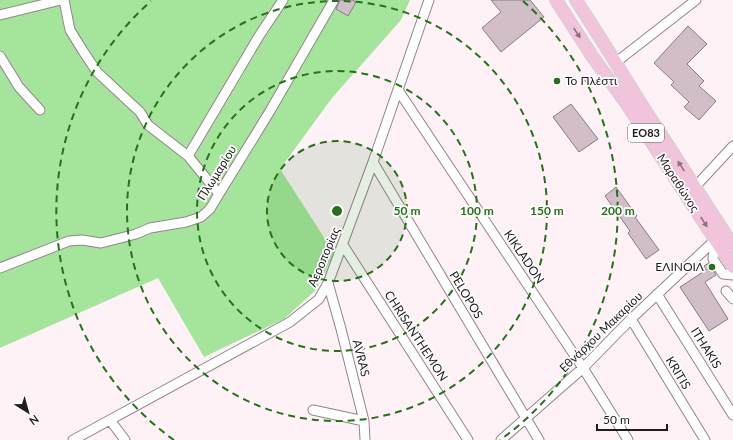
<svg xmlns="http://www.w3.org/2000/svg" width="733" height="440" font-family="Lato,sans-serif">
<style>
.green{fill:#a5e59b}
.building{fill:#d1bec8;stroke:#8b7a82}
.lines{fill:none;stroke-linecap:round;stroke-linejoin:round}
.minor-casing{stroke:#95838c;stroke-width:11}
.major-casing{stroke:#d3d1d2;stroke-width:14}
.minor{stroke:#fff;stroke-width:9}
.major{stroke:#f2c4dc;stroke-width:12}
.oneway{fill:#8a707d}
.ring{fill:none;stroke:#257218;stroke-width:2;stroke-dasharray:7 5}
.poi-dot{fill:#257218;stroke:#fff;stroke-width:1.5}
.labels{text-anchor:middle;stroke-width:3.5;stroke-linejoin:round;paint-order:stroke}
.shield{fill:#fff;stroke:#645f62;stroke-width:1}
.shield-label{font-size:11px;font-weight:bold;fill:#211b1e}
.poi-label{font-size:12px;fill:#211b1e;stroke:#fff;text-anchor:start}
.street-label{font-size:12px;fill:#211b1e;stroke:#fff}
.centre{fill:#257218;stroke:#fff;stroke-width:2}
.ring-label{font-size:12px;text-anchor:middle;font-weight:bold;fill:#257218;stroke:#fff;stroke-width:3.5;stroke-linejoin:round;paint-order:stroke}
</style>
<rect width="100%" height="100%" fill="#fef2f7"/>
<path class="green" d="M0,0H410L401,20L332,98L280,169L334,253L316,290L284,319L204,357L158,278L0,348Z"/>
<path class="building" d="M340,0H352L356,2L348,16L336,9Z
M491,0H530L544,17L501,52L482,28L501,12Z
M688,26L707,44L687,64L704,81L699,86L716,101L699,120L684,107L689,102L671,85L674,82L654,63Z
M571,104L598,139L579,152L553,117Z
M616,187L637,216L635,217L659,250L646,259L628,233L630,231L605,196Z
M709,263L716,275L705,282L728,319L709,331L680,287L706,270L704,266Z"/>
<g class="lines">
<g class="minor-casing">
<path id="minor" d="M64,0L70,30L83,51L97,72L140,112L148,125L188,156L219,194
M0,15L61,0
M0,56L19,87L40,110
M615,63L696,0
M398,90L583,368L628,440
M188,156L259,36L283,0
M373,162L539,440
M695,187L733,146
M715,240L713,259L723,274L733,275
M343,245L468,440
M0,268L69,241L82,240L101,243L136,234L150,228L186,222L201,217L210,209L219,194L270,111L334,0
M328,283L341,329L364,421L365,440
M726,291L733,299
M657,294L733,415
M631,319L705,440
M313,410L364,421
M110,420L125,440
M73,440L290,322L319,299L328,283L373,162L429,0
M501,440L583,368L631,319L715,240"/>
</g>
<g class="major-casing">
<path id="major" d="M556,0L592,56L626,103L733,267
M576,0L606,47L636,96L733,246"/>
</g>
<use href="#minor" class="minor"/>
<use href="#major" class="major"/>
</g>
<defs><path id="oneway-solid" d="M-6-.8H1V-3.2L6.5 0L1 3.2V.8H-6Z"/></defs>
<g class="oneway">
<use href="#oneway-solid" transform="translate(577 33) rotate(57)"/>
<use href="#oneway-solid" transform="translate(681 166) rotate(-123)"/>
<use href="#oneway-solid" transform="translate(704 222) rotate(57)"/>
</g>
<circle cx="337" cy="211" r="70" fill="#257218" fill-opacity=".12"/>
<g class="ring">
<circle cx="337" cy="211" r="70"/>
<circle cx="337" cy="211" r="140"/>
<circle cx="337" cy="211" r="210"/>
<path d="M174 440A281 281 0 0 1 151 1M523 1A281 281 0 0 1 500 440"/>
</g>
<g class="poi-dot">
<circle cx="557" cy="81" r="4"/>
<circle cx="712" cy="267" r="4"/>
</g>
<g class="labels">
<rect class="shield" x="628" y="124" width="36" height="18" rx="3"/>
<g class="shield-label">
<text x="646" y="137">ΕΟ83</text>
</g>
<g class="poi-label">
<text x="565" y="85">Το Πλέστι</text>
<text x="704" y="271" text-anchor="end">ΕΛΙΝΟΙΛ</text>
</g>
<g class="street-label">
<text transform="translate(217 173) rotate(-58)" y="4">Πλωμαρίου</text>
<text transform="translate(678 183) rotate(57)" y="4">Μαραθώνος</text>
<text transform="translate(324 257) rotate(-67)" y="4">Αεροπορίας</text>
<text transform="translate(524 257) rotate(56)" y="4">KIKLADON</text>
<text transform="translate(466 295) rotate(59)" y="4">PELOPOS</text>
<text transform="translate(601 332) rotate(-44)" y="4">Εθνάρχου Μακαρίου</text>
<text transform="translate(416 336) rotate(57)" y="4">CHRISANTHEMON</text>
<text transform="translate(706 348) rotate(58)" y="4">ITHAKIS</text>
<text transform="translate(361 358) rotate(76)" y="4">AVRAS</text>
<text transform="translate(678 373) rotate(59)" y="4">KRITIS</text>
</g>
</g>
<circle cx="337" cy="211" r="6" class="centre"/>
<g class="ring-label">
<text x="407" y="215">50 m</text>
<text x="477" y="215">100 m</text>
<text x="547" y="215">150 m</text>
<text x="618" y="215">200 m</text>
</g>
<g transform="translate(28 412) rotate(143)" stroke="#ffffff" stroke-width="3" paint-order="stroke">
<path d="M0-3L7 15L0 10L-7 15Z" fill="#211b1e"/>
<text y="-6" font-size="11" font-weight="bold" text-anchor="middle" fill="#211b1e">N</text>
</g>
<path d="M597 424v6h70v-6" fill="none" stroke="#211b1e" stroke-width="2"/>
<text x="603" y="424" font-size="12" fill="#211b1e" stroke="#ffffff" stroke-width="3" paint-order="stroke">50 m</text>
</svg>
